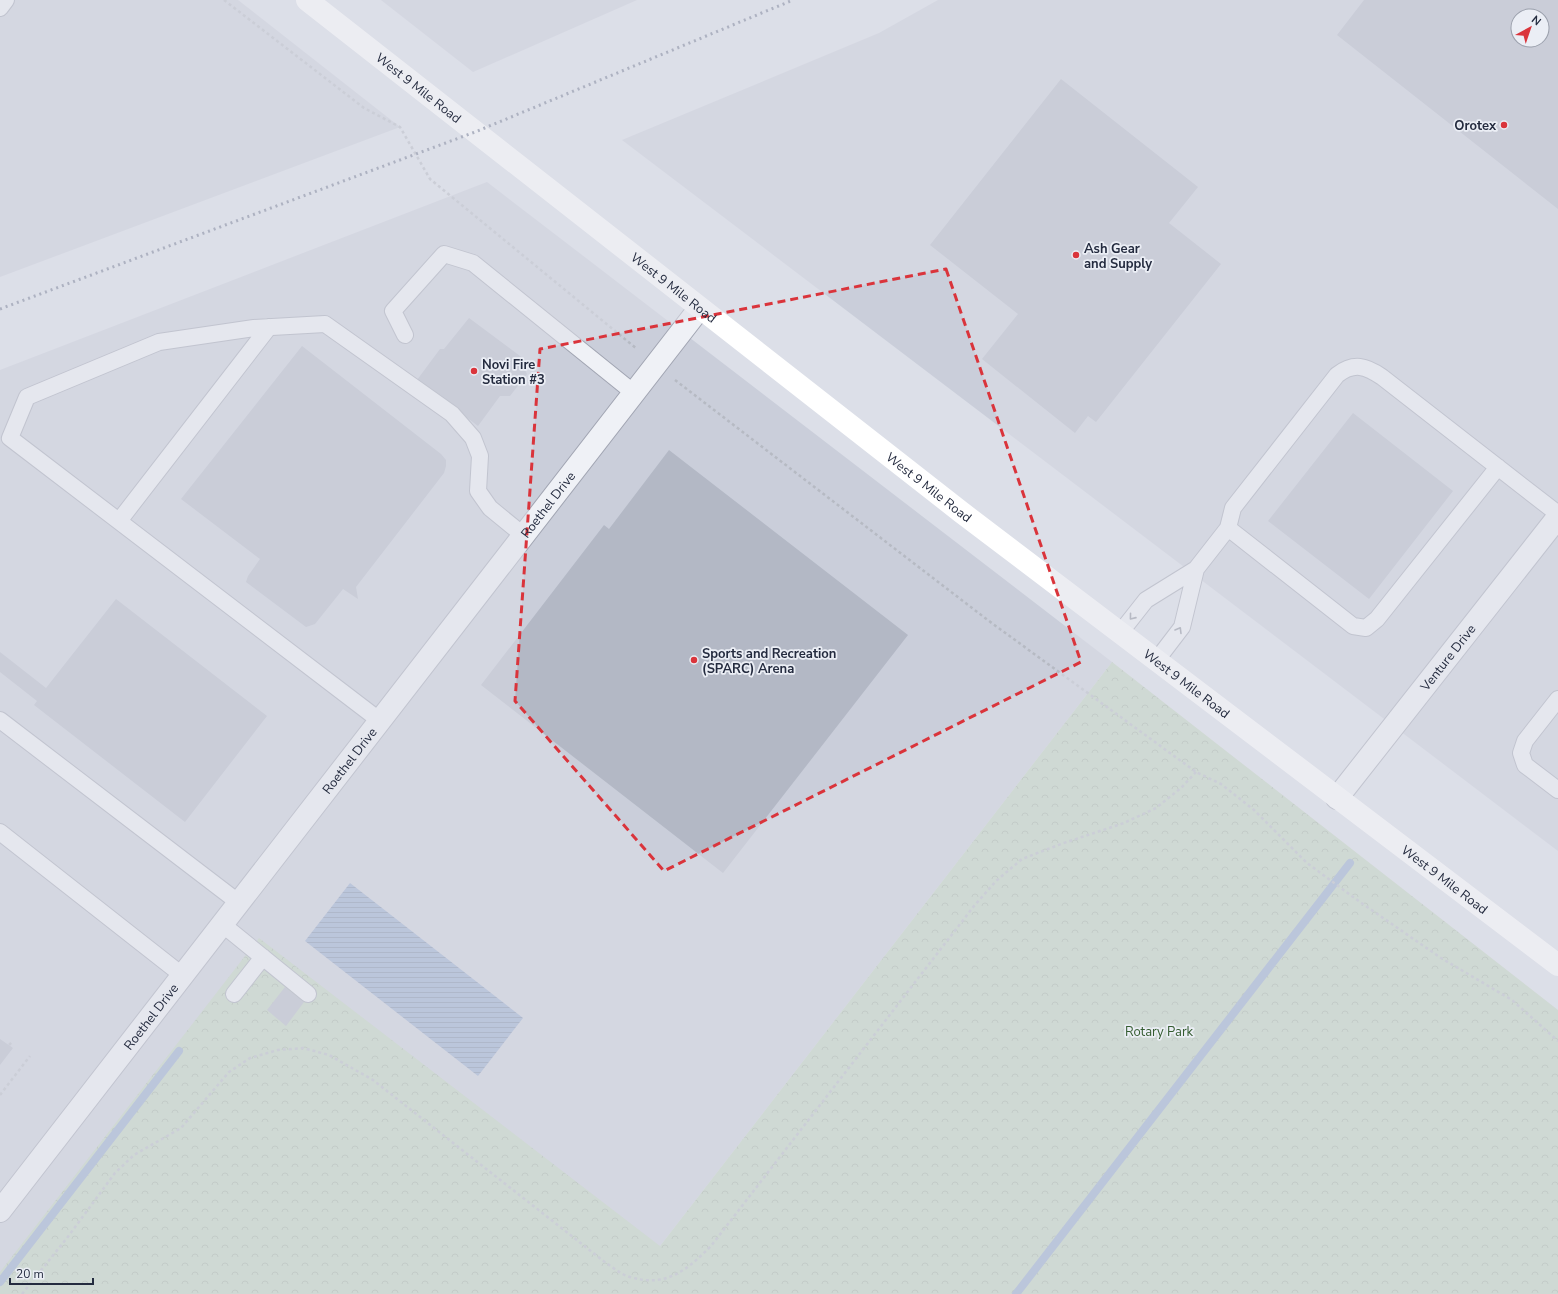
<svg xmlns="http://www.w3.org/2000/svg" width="1558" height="1294" font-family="'Nunito Sans',sans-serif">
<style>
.built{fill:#caceda;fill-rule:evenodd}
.park{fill:url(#park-crowns)}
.water{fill:url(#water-rules)}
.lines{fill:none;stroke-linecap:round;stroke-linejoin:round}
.stream{stroke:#93a8cc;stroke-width:8}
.building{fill:#b3b8c5;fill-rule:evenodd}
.lane-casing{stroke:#a1a5b2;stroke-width:18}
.street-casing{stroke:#a1a5b2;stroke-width:24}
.path{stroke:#b6bac3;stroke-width:2.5;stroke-dasharray:3 3;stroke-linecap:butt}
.lane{stroke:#eff1f6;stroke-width:16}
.street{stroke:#eff1f6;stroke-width:22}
.secondary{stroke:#fff;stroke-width:22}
.rail{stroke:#747c93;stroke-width:3;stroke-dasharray:2 4;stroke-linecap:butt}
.oneway{stroke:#8a8e9a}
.marked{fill:none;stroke:#da343b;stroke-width:3;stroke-dasharray:8 5;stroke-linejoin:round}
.poi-dot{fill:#da343b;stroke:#ebeef5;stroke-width:1.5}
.labels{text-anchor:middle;stroke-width:3.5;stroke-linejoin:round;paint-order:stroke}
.street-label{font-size:13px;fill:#242b3f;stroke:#ebeef5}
.poi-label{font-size:13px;font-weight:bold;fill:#242b3f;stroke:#ebeef5;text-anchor:start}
.park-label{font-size:13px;fill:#345c30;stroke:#ebeef5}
</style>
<defs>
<pattern id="park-crowns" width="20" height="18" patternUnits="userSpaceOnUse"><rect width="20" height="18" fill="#bfd2bc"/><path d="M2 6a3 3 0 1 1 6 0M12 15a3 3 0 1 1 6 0" fill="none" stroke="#a4b4a3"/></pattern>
<pattern id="water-rules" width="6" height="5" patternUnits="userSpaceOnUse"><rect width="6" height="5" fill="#93a8cc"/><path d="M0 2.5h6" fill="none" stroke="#7889a7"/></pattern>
</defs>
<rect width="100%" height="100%" fill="#dcdfe8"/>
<path class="built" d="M0,0H238L400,127L0,277Z
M381,0H637L473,72Z
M938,0H1558V851L622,140L879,33ZM1518,16H1542V40H1518Z
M487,182L1112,662L660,1246L0,1272V370Z"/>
<path class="park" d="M1112,662L1558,1010V1294H0V1272L259,938L660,1246Z"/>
<path class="water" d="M350,883L523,1018L478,1076L305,941Z"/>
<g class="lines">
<path class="stream" d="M0,1282L179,1051
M1016,1294L1350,863"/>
</g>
<path class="building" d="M1364,0H1558V209L1337,35ZM1518,16H1542V40H1518Z
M1061,79L1198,187L1169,223L1221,264L1096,422L1088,416L1075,433L982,359L1018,314L930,245Z
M469,318L528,362L524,368L527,374L510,396H500L478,426L417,380L440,349H444Z
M302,346L441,454L446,460V466L444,473L356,587L358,599L343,589L315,624L306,627L246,582L248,576L260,559L181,499Z
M1353,413L1453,491L1369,599L1268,521Z
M669,450L908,635L723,873L481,685L604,525L609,529Z
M116,599L267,716L185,822L34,705L37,701L0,672V652L46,688Z
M285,987L304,1002L286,1026L267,1010Z
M0,1039L13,1048L0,1065Z"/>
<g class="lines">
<g class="lane-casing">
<path id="lane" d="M0,8L6,0
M405,335L393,311L444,254L473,263L634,393
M119,521L269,327
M1228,528L1353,626L1366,628L1377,619L1498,467
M1120,633L1146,600L1196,569L1228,528L1233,508L1337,375C1354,362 1366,366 1382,377L1558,514
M1156,661L1182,627L1196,569
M1558,699L1525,741L1521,753L1525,765L1558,790
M0,720L238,902
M379,720L10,438L27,397L159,342L254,328L325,324L452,414L473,438L480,456L478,491L490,508L523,535
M0,832L182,975
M222,924L308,994
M234,994L263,957"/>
</g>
<g class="street-casing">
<g id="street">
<path id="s1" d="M1337,798L1558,517"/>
<path id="s2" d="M0,1211L699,309"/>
</g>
</g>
<path class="path" d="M224,0L364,108L400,127L430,179L637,349
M675,380L989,621L1196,772L1221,784L1254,810L1307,863L1360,902L1441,958L1512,1000L1558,1041
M9,1045L12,1042
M0,1095L30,1056
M22,1294L67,1238L115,1173L134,1155L181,1128L229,1072L250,1058L278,1050L303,1048L329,1055L373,1080L606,1263C614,1268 622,1275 630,1277C666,1288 687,1270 711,1246L974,906L996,881L1022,859L1061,844L1124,823L1156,808L1181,788L1196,772"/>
<use href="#lane" class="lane"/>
<use href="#street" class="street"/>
<path class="secondary" id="s3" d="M307,0L961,512L1558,965"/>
<path class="rail" d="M0,309L475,132L793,0"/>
</g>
<defs><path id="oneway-chevron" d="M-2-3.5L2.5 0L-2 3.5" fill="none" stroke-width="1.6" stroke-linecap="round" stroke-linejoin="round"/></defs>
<g class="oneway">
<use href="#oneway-chevron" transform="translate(1132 617) rotate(129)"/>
<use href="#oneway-chevron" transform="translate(1179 630) rotate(-59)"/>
</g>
<path d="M0 0H1558V1294H0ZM946,269L1081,662L664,871L515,701L540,349Z" fill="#dcdfe8" fill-opacity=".55" fill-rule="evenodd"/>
<path class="marked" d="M946,269L1081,662L664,871L515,701L540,349Z"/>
<g class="poi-dot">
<circle cx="1504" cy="125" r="4"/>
<circle cx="1076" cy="255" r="4"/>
<circle cx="474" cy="371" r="4"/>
<circle cx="694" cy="660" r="4"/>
</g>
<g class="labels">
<g class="street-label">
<text dy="5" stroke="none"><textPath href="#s3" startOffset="142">West 9 Mile Road</textPath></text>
<text dy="5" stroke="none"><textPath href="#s3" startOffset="466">West 9 Mile Road</textPath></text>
<text dy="5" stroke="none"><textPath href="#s3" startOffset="790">West 9 Mile Road</textPath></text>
<text dy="5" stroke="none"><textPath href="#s2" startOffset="894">Roethel Drive</textPath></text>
<text dy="5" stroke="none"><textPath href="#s1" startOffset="179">Venture Drive</textPath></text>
<text dy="5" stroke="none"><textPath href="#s3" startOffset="1114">West 9 Mile Road</textPath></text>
<text dy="5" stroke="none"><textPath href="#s2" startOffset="570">Roethel Drive</textPath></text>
<text dy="5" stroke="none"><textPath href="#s3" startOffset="1438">West 9 Mile Road</textPath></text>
<text dy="5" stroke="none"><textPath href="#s2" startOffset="246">Roethel Drive</textPath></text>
</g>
<g class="poi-label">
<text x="1496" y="130" text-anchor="end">Orotex</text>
<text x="1084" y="253">Ash Gear<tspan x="1084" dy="15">and Supply</tspan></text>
<text x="482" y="369">Novi Fire<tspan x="482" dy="15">Station #3</tspan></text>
<text x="702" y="658">Sports and Recreation<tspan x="702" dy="15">(SPARC) Arena</tspan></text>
</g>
<g class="park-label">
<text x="1159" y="1036">Rotary Park</text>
</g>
</g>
<g transform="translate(1530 28) rotate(40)"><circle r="19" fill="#ebeef5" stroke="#9ba0ac"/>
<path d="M0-3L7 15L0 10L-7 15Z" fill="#da343b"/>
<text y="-6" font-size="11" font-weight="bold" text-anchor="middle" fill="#242b3f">N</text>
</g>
<path d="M10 1278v6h83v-6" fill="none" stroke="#242b3f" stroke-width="2"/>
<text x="16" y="1278" font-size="12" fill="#242b3f" stroke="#ebeef5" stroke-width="3" paint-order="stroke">20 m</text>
</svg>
